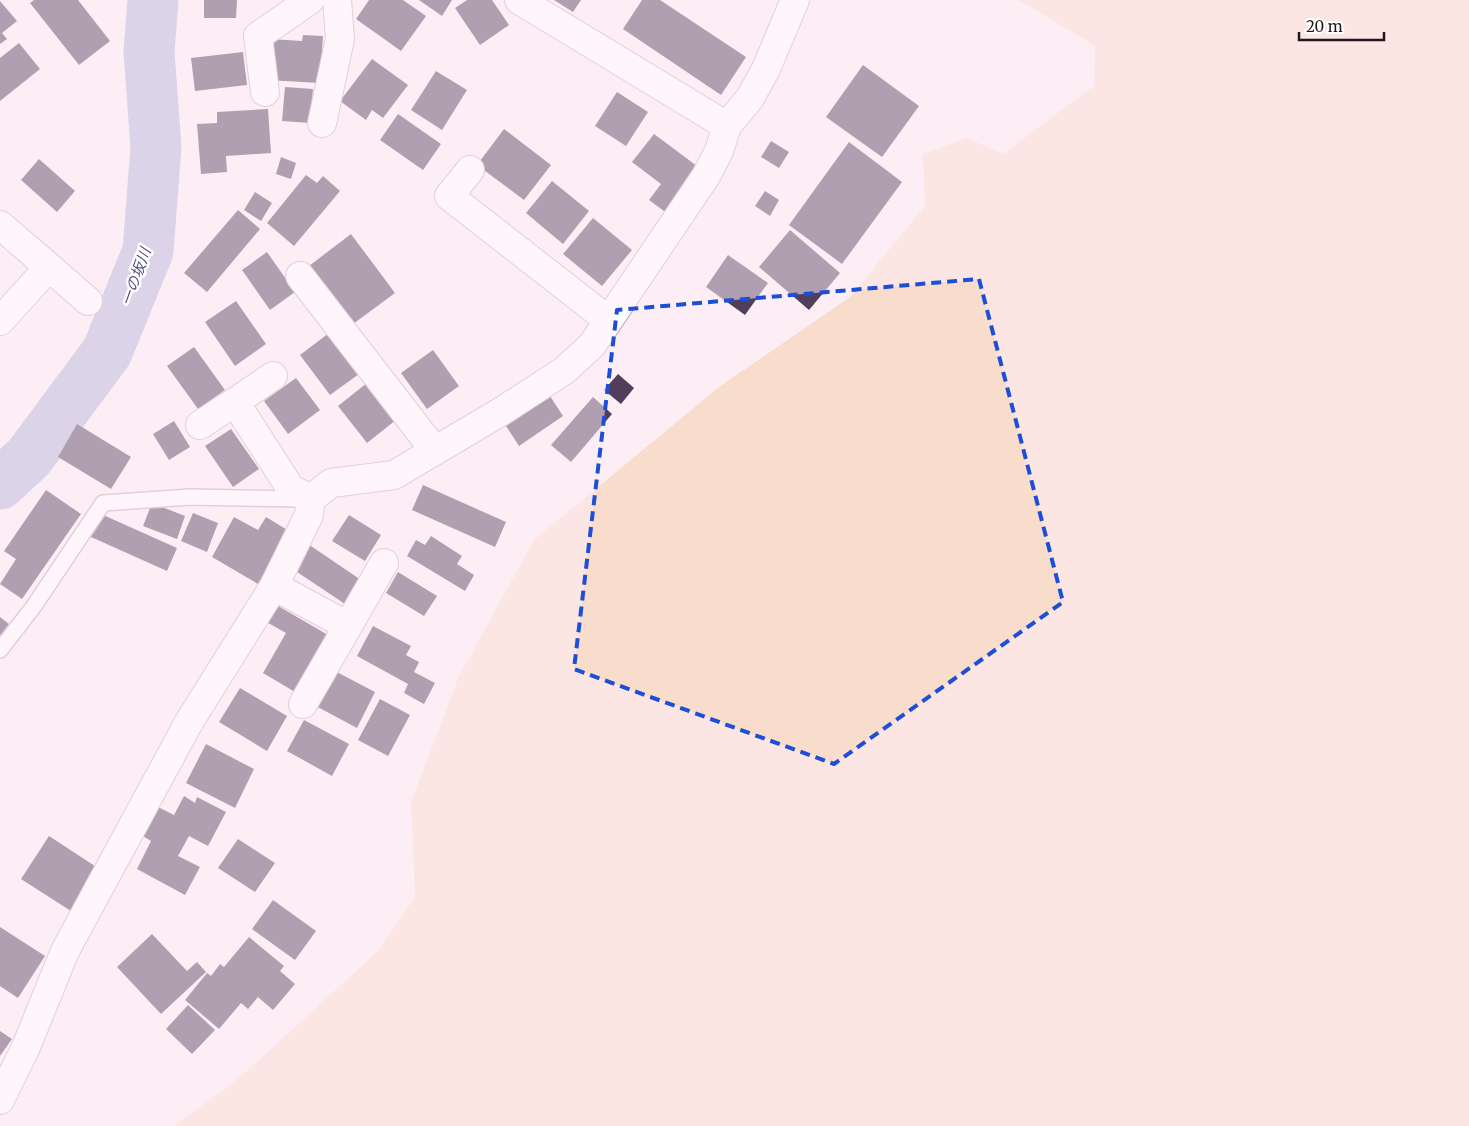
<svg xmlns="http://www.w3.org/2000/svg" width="1469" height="1126" font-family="Merriweather,'Noto Sans JP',serif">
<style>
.green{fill:#f8dccc}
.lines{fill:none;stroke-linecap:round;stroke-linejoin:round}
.river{stroke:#b2b3d9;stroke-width:51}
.building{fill:#523e5b}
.lane-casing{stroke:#c8a5b6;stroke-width:18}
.street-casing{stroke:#c8a5b6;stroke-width:30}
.lane{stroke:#fff;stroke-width:15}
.street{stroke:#fff;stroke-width:28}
.marked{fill:none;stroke:#1d4ed8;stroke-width:4;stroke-dasharray:10 6;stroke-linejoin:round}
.labels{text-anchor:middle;stroke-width:5;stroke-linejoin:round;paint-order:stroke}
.water-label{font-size:15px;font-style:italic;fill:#515185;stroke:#fff}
</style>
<rect width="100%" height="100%" fill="#fdeef5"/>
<path class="green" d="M1019,0H1469V1126H174L238,1079L377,952L415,897L411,802L459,676L534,540L719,387L850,297L925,206L923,154L967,138L1003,154L1094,86L1095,46Z"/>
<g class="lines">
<path class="river" d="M0,484L29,457L107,352L148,251L156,147L149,52L153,0"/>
</g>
<path class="building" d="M34,0H78L110,41L79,65L30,3Z
M204,0H237L236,18H204Z
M369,0H403L426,16L401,51L356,19Z
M419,0H452L442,16Z
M467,0H492L509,25L480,45L455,8Z
M554,0H581L573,12Z
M642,0H660L746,57L721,95L623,29Z
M0,1L17,21L2,33L7,39L0,44Z
M303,35L323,36L320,83L267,80L270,39L302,41Z
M19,43L40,69L0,101V58Z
M243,52L247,85L195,91L191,58Z
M372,59L408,85L383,118L372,110L366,120L340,101Z
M863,65L919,106L882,157L826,117Z
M436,71L467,90L442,130L411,110Z
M285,87L313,89L310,123L282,121Z
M617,92L648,112L626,146L595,126Z
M268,109L271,153L226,156L227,172L201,174L197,124L217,123V112Z
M398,114L441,144L423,170L380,140Z
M504,129L551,165L524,200L477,165Z
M654,134L701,169L668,214L649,200L661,184L632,162Z
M771,141L789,152L779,168L761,157Z
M849,142L902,182L842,264L789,225Z
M281,157L296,163L291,179L276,174Z
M39,159L75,191L57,212L21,180Z
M306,175L317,183L323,176L340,191L294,246L267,223Z
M552,181L589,211L563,244L526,213Z
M765,191L779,200L770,216L755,206Z
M255,192L272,203L261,221L244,210Z
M238,210L260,229L207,292L184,273Z
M593,218L632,250L602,286L563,254Z
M790,230L840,273L809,310L759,267Z
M351,234L395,293L353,324L309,266Z
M267,252L295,292L270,310L242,270Z
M728,255L768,283L745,315L706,287Z
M236,301L266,344L235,366L205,322Z
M329,333L359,374L330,395L300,355Z
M194,347L225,390L198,409L167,366Z
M433,350L459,386L427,409L401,373Z
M618,374L634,388L621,404L604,390Z
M296,378L320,410L288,434L264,401Z
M367,383L396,420L367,443L338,406Z
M550,396L563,416L519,446L506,426Z
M593,397L612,414L571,462L551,445Z
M174,421L190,447L169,460L153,434Z
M77,424L131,457L111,489L58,457Z
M231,429L259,469L233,487L205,446Z
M423,485L506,522L495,547L412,510Z
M46,490L81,514L22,599L0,584L16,559L4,551Z
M152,503L185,516L177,539L143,526Z
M193,513L218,523L207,552L181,541Z
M101,514L177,548L167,571L91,537Z
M349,515L381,535L365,561L332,541Z
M234,517L258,530L266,517L289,531L258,584L212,557Z
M431,536L462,556L457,564L474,575L465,591L407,556L416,540L425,545Z
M308,544L367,584L351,608L291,568Z
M398,572L437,596L424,616L386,593Z
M273,603L328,635L295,692L263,673L286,633L263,620Z
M0,617L9,624L0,637Z
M373,626L411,646L406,655L419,662L414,672L435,683L424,704L404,693L408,684L357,656Z
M331,669L375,692L357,728L312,704Z
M240,688L287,716L267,751L219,722Z
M380,699L410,715L388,756L358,740Z
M304,720L349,744L332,776L287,751Z
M206,744L254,769L235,808L186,783Z
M184,796L195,803L197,797L226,812L208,846L189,836L178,856L200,867L185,895L137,869L151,841L141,835L156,806L174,815Z
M49,836L101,870L74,913L21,879Z
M238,839L275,863L255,892L218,868Z
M273,900L316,931L295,960L252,929Z
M0,927L45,956L18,998L0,986Z
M152,934L187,971L197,962L206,972L161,1014L117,967Z
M249,937L284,966L280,971L295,984L273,1010L258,997L248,1009L241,1003L219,1029L185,1000L207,973L211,976L220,964L224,967Z
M188,1005L215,1030L192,1054L166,1029Z
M0,1031L12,1039L0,1056Z"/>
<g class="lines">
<g class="lane-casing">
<path id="lane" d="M0,650L34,606L103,503L190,497L302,499"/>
</g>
<g class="street-casing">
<path id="street" d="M519,0L727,126
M265,92L258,36L310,0
M322,123L340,39L337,0
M470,170L449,196L608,320
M0,225L49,267L0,321
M49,267L88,301
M300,276L435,451
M273,376L235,402L291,489L311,499
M200,425L235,402
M274,586L348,626L384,563
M303,704L348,626
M0,1100L26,1047L65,951L189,722L274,586L309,515L311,499L331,483L394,475L502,411L565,370L592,345L706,176L719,151L727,126L750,98L766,69L795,0"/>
</g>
<use href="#lane" class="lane"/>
<use href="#street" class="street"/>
</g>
<path d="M0 0H1469V1126H0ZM979,279L1063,602L834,764L574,669L617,310Z" fill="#fdeef5" fill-opacity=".55" fill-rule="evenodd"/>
<path class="marked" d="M979,279L1063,602L834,764L574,669L617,310Z"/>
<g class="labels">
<g class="water-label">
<text transform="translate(136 277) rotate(-70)" y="5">一の坂川</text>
</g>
</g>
<path d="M1299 32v8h85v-8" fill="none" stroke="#22151c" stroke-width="2.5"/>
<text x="1306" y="32" font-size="15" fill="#22151c" stroke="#ffffff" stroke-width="4" paint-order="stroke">20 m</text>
</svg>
